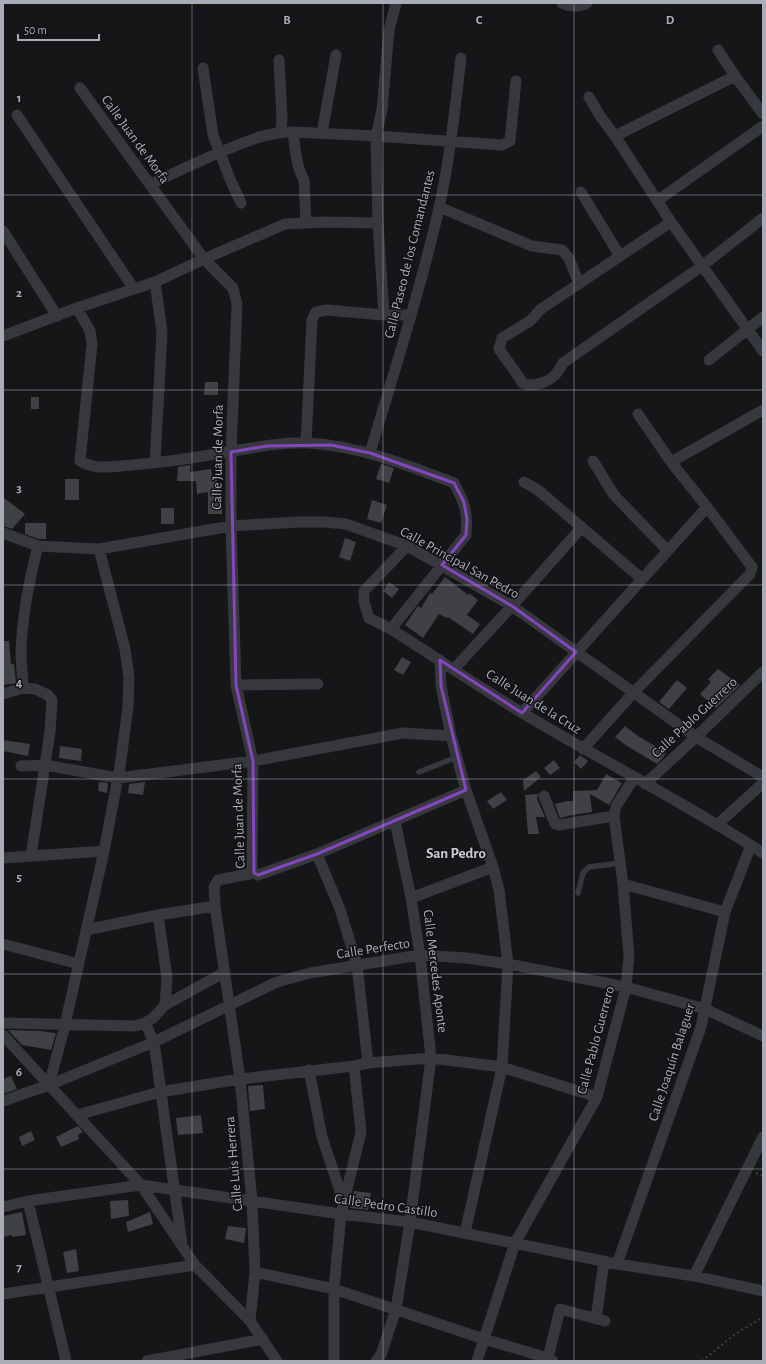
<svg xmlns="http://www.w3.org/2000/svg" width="766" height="1364" font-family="'Alegreya Sans',sans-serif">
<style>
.building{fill:#404145}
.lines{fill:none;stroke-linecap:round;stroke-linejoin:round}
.path{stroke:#3d3f44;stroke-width:2;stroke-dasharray:2 3;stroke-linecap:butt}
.lane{stroke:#37383d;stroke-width:5.5}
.street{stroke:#37383d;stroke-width:11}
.marked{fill:none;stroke:#8446be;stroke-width:3;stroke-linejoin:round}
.grid{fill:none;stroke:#a8adb8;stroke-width:1;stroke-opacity:0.55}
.labels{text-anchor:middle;stroke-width:3;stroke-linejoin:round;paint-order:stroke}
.street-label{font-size:14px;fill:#a8adb8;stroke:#111113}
.neighbourhood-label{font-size:15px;font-weight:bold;fill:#c9ccd4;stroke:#111113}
.grid-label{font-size:13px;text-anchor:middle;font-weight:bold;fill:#a8adb8;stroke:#111113;stroke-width:3;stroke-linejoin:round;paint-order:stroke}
</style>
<rect width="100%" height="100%" fill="#161618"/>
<path class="building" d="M205,382H218V395H204Z
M31,397H39V409H31Z
M381,464L394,468L389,483L376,479Z
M190,465V472L211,469L212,476L217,475V497H222V514H208V492L197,494L196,481H177L178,467Z
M65,479H79V500H65Z
M3,497L25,514L12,529L3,526Z
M372,500L387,505L381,523L367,519Z
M161,508H174V524H161Z
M25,523H46V539H39L25,534Z
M345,538L356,542L350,561L339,557Z
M445,577L468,595L469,593L478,600L467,615L480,624L473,634L448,617L447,618L439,614L423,638L405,625L418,606L421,608L430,593L432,594Z
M389,582L399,589L392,598L383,591Z
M3,641H9L11,664H14L16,683L11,684L3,685Z
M402,657L411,662L403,675L394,670Z
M718,669L740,685L716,708L700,694L711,682L708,679Z
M677,680L687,688L669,709L659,702Z
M625,726L638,736L666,753L663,758L657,764L627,746L615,737Z
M3,740L30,744L28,756L3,751Z
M60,746L82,749L81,761L59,758Z
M580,755L588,761L581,769L574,762Z
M554,760L560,768L550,775L544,768Z
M536,771L541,777L524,791L523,780Z
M606,774L622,783L609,805L590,794L592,812L572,815L560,818L555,804L567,801H573V791L597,790Z
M99,782L108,783L107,793L98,791Z
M145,782L143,795L128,793L129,784Z
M501,792L507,800L493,809L487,801Z
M538,794L537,799L545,817H536L539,834H528L525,795Z
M8,1030L40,1031L56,1033L51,1050L22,1045Z
M11,1076L17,1089L3,1094V1079Z
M263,1085L265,1109L250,1111L248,1086Z
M201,1115L203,1133L178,1135L176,1118Z
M78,1126L83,1132L78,1135L79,1139L61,1147L56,1137Z
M31,1131L35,1140L22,1146L19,1137Z
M354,1191L371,1193L368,1210L350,1208Z
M128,1200L129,1216L111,1219L110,1201Z
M22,1212L26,1235L12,1237V1235L3,1237V1216Z
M150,1212L153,1224L128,1232L126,1222Z
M228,1226L246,1228L244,1243L225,1239Z
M76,1249L79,1271L67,1273L63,1252Z"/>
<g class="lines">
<path class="path" d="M756,1173L763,1176
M702,1361L734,1335L763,1317"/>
<path class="lane" d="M419,772L457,757
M578,893L583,873L589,867L620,863"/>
<path class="street" d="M562,3C570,7 580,7 587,3
M718,50L735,76L763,114
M279,60L282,118L281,132
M203,68L213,135L230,179L241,203
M80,88L204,259L233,288L237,304L231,452V526L236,685L253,761L252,869L254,873L258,875L317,854L466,790
M589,97L600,116L615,136L671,222L763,351
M17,115L134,289
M293,132C295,148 296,166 304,180L306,223
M322,133L336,55
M615,136L735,76
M151,184C176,172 201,160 228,149C249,140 269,132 293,132L376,136L382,110L389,30L396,3
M581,192L620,256
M657,201L763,126
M439,207L532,246L562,250L569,258L579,284
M671,222L541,309L530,321L502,338L499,349L523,383C532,388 549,382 556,374C558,371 561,367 563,363L702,266L763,218
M3,231L57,316
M155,282L162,332L155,463
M77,308L90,331L92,344L80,461C96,471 115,466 133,465C167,462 200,457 233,451C257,447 283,442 308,443C360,446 407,465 454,483C465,504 468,511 466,535L391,629
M384,315L378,223L376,136L502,145L510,141L516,81
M3,336L77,308L155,282L204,259L285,224L324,222L378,223
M709,360L763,317
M306,443L312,320L316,312L327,310L384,315H411
M370,453C394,372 420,291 439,208C450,159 455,108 461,58
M593,461L614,495L667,550
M671,462L763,410
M524,482L538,490L642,579
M3,533L38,546L99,549L231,526L298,522H325L346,524L407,546L512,606L696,737L763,777
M407,546L364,591V602L369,618L391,629C435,657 479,687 524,714C603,761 685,803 763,853
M440,660L441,686L451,736L466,790L493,867L499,890L508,964L502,1067L465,1233
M454,669L512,606L582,527
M236,685L318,684
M23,688C23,676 21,664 21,652C22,616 29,581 38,546
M3,694L23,688L35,689L48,695L52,700L50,732L31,856
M522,713L707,507
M583,749L634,692L750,574L752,567L707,507L671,462L638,414
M21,766L45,765L118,778L253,761L403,733L451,736
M645,784L696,737L763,672
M544,796L555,824L559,825L614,816
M718,824L763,783
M317,854L340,909L357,965L368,1063
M3,858L104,851
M623,884L725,912
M411,898L493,867
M158,915L215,906
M86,930L158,915L167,977L165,1005
M3,944L79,964
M3,1023L135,1026L145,1023L153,1018L165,1005L225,972
M145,1023L154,1042L182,1244
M3,1035L141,1185L195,1265L250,1321L277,1361
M309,1070L322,1137L344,1203
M49,1085L65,1025L104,851L120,767L128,707L129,677L125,649L99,549
M3,1101L49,1085L154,1042L277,982L310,973L420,955L467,958L508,964L626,987L705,1009L763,1036
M77,1115L160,1092L240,1079L354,1066L368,1063L431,1058L502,1067L597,1097
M28,1201L66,1361
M3,1207L28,1201L141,1185L341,1214L410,1222L617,1264L694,1276L763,1291
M617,1264L701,1027L725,912L751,845
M255,1272L334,1289L484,1339L548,1358L553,1361
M694,1276L763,1137
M3,1294L195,1265
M596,1319L604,1261
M250,1321L255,1272L252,1201L240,1079L215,906L214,887L218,880L254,873
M548,1358L560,1309L605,1321
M147,1361L263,1339
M334,1361V1289L341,1214L361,1132L354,1066
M376,1361L381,1355L396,1309L410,1222L431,1058L420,955L411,898L395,821
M477,1361L515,1243L597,1097L626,987L629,956L623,884L614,816L616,806L634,778"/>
</g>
<path class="marked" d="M331,445L370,453L454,483L464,502L467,519L466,535L442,565L512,606L576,652L522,713L440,660L441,686L466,790L317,854L258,875L254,873L253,761L236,685L231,452L267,446Z"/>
<path class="grid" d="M192,3V1361M383,3V1361M574,3V1361M3,195H763M3,390H763M3,585H763M3,779H763M3,974H763M3,1169H763"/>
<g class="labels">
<g class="street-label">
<text transform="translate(136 139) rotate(54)" y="5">Calle Juan de Morfa</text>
<text transform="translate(409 254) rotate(-76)" y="5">Calle Paseo de los Comandantes</text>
<text transform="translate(217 457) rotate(-89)" y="5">Calle Juan de Morfa</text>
<text transform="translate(460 562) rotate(29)" y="5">Calle Principal San Pedro</text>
<text transform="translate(534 701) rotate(32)" y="5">Calle Juan de la Cruz</text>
<text transform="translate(694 717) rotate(-43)" y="5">Calle Pablo Guerrero</text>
<text transform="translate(238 816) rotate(-92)" y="5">Calle Juan de Morfa</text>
<text transform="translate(373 948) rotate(-9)" y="5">Calle Perfecto</text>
<text transform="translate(436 971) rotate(83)" y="5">Calle Mercedes Aponte</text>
<text transform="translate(595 1040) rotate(-75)" y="5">Calle Pablo Guerrero</text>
<text transform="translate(671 1062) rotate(-72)" y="5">Calle Joaquín Balaguer</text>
<text transform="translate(233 1164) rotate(-95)" y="5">Calle Luis Herrera</text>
<text transform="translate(386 1205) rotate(8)" y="5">Calle Pedro Castillo</text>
</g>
<g class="neighbourhood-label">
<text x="456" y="858">San Pedro</text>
</g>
</g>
<g class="grid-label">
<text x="287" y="24">B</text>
<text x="479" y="24">C</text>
<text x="670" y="24">D</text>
<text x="19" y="102">1</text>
<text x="19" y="297">2</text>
<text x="19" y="492">3</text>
<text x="19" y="687">4</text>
<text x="19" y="881">5</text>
<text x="19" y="1076">6</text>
<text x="19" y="1271">7</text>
</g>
<rect width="766" height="1364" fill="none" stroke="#a8adb8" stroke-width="8"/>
<path d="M18 34v6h81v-6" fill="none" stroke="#a8adb8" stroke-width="2"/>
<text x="24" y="34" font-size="12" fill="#a8adb8" stroke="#111113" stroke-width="3" paint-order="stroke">50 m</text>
</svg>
